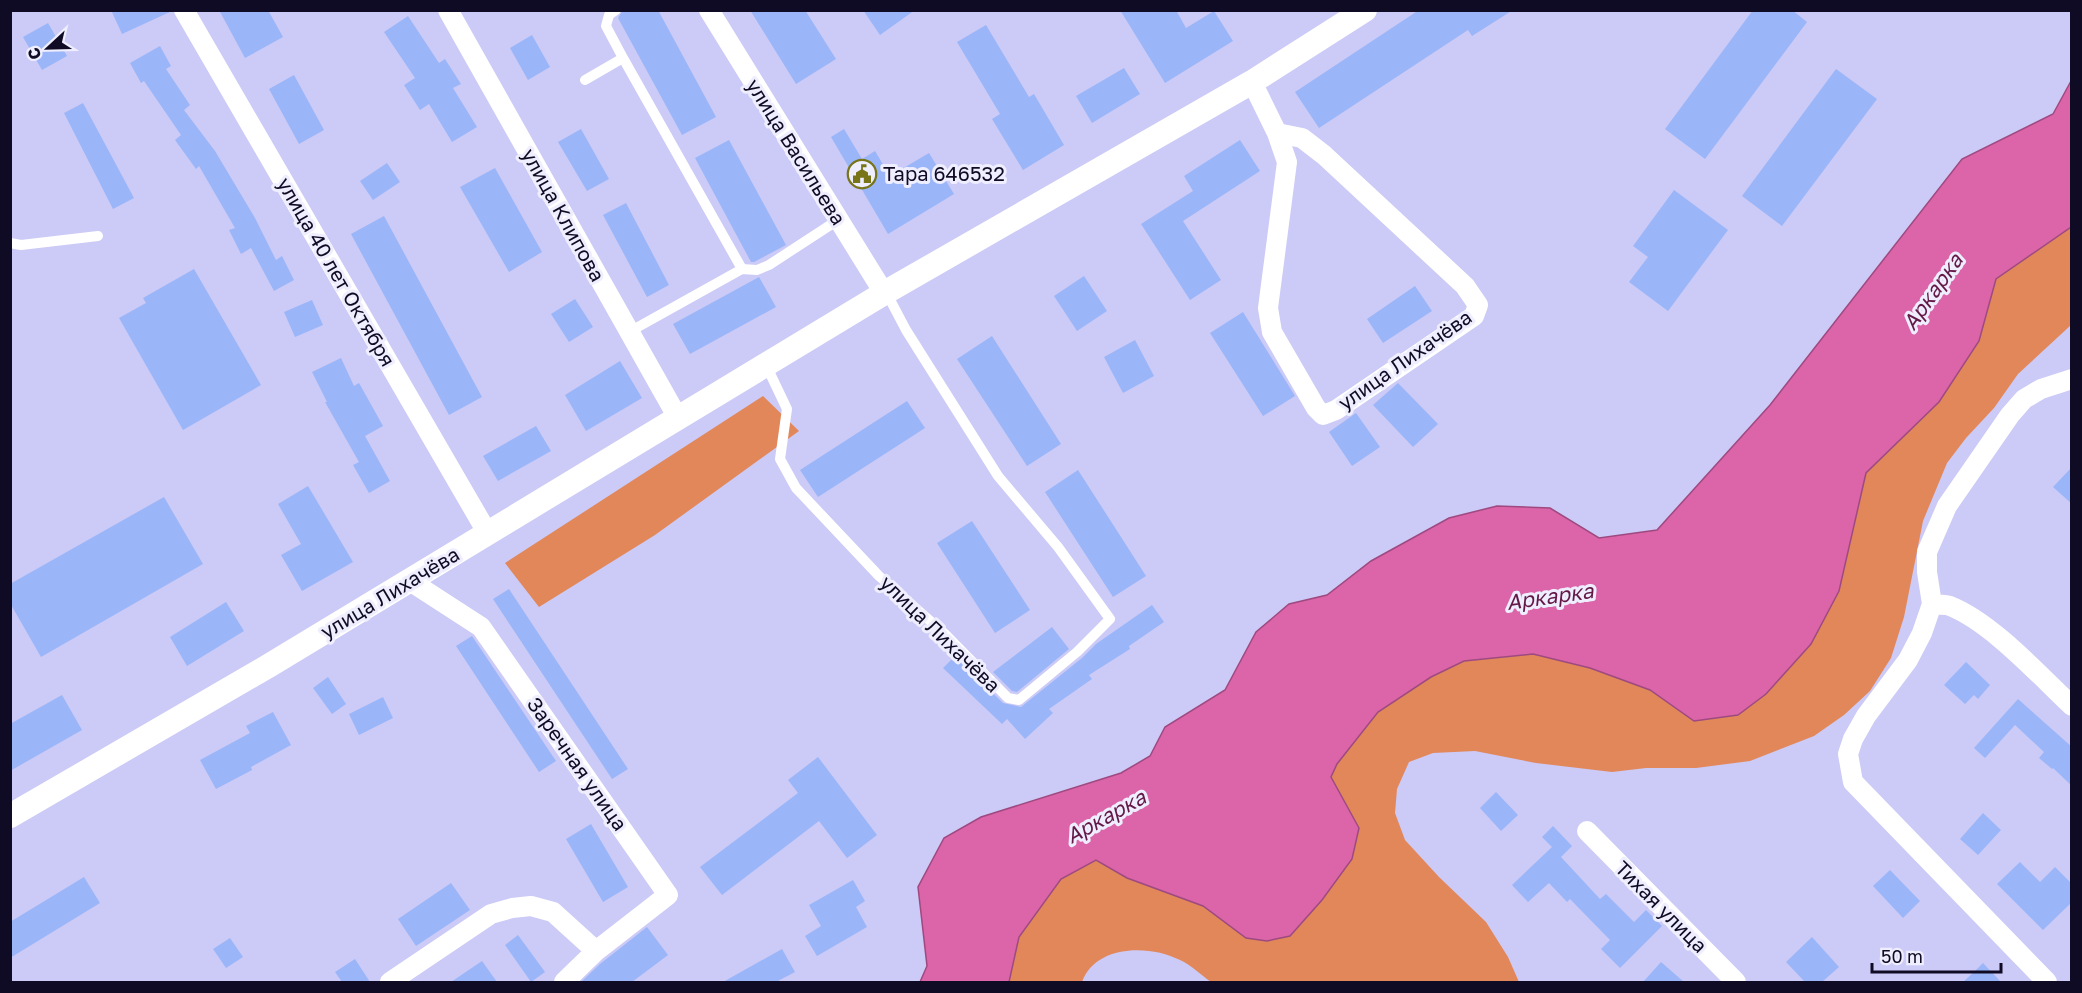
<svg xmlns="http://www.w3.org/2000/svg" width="2082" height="993" font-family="'Golos Text',sans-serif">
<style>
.green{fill:#e28759}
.water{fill:#db65a8;stroke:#9e4a80;stroke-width:1.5}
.building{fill:#9ab6f9}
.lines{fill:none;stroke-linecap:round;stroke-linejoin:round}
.service{stroke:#fff;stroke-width:10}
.minor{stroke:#fff;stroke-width:20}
.tertiary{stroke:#fff;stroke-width:24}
.labels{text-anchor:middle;stroke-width:6;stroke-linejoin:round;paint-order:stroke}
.street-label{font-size:20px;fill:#0f0b24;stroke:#efeefe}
.poi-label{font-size:20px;fill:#0f0b24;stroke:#efeefe;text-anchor:start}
.water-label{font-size:21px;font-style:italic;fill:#631846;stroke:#efeefe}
</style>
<rect width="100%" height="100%" fill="#cccaf6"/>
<path class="green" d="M2071,227V325L2018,374L1994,408L1966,438L1947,463L1923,521L1904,617L1891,658L1870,691L1844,715L1814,736L1750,761L1696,768H1646L1612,772L1536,763L1475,751L1433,753L1409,762L1397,789L1395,813L1405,840L1439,877L1486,922L1508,957L1519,982H1211C1201,975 1191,965 1180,960C1149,944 1095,945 1082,982H1009L1019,937L1061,879L1096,860L1127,878L1203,906L1246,938L1290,936L1322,900L1352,859L1359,828L1330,777L1337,764L1378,712L1431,677L1464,661L1533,654L1590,668L1650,690L1694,721L1738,715L1766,694L1811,644L1839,591L1866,473L1939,402L1979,341L1996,279Z
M763,396L799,431L655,535L539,607L505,563Z"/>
<path class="water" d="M2071,81V227L1996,279L1979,341L1939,402L1866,473L1839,591L1811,644L1766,694L1738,715L1694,721L1650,690L1590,668L1533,654L1464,661L1431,677L1378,712L1337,764L1331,777L1359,828L1352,859L1322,900L1290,936L1267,941L1246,938L1203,906L1127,878L1096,860L1061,879L1019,937L1009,982H920L927,966L918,887L944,838L981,817L1121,773L1150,756L1165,727L1225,690L1256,632L1289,604L1327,595L1371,561L1449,518L1497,506L1550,508L1599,538L1657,530L1770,405L1962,159L2053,114Z"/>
<path class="building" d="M111,10H172V11L122,34Z
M219,10H268L283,37L245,58Z
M623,10H658L716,117L682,135L618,18Z
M750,10H805L836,59L796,84Z
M863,10H915L880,35Z
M1120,10H1176L1186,28L1214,11L1233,41L1165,83Z
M1419,10H1513L1472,36L1468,30L1319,128L1295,92Z
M1753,10H1792L1807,22L1705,159L1665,129Z
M408,16L439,63L445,59L461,84L453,88L477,127L452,142L429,104L420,110L404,85L415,78L384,32Z
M48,23L67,56L42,70L23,37Z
M986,25L1029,97L1034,94L1064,145L1023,170L992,119L1000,114L957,42Z
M532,35L550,67L528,80L510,48Z
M160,46L171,66L166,69L190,105L184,110L215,151L255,218L276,260L282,256L294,280L274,291L251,248L241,254L229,230L235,228L199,166L196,169L175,140L181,135L144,81L141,83L130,63Z
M1124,68L1140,94L1092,123L1076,96Z
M1836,69L1877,99L1782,226L1742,196Z
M294,75L324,130L299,144L269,89Z
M83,103L134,198L113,209L64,113Z
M581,129L609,179L587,191L558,142Z
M844,129L862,159L875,151L890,176L929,153L954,194L888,234L831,137Z
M729,140L786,245L754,262H751L695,158Z
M1240,140L1260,171L1183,221L1221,280L1190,300L1141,224L1193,191L1184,176Z
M387,163L400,182L373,200L360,181Z
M495,168L542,252L509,272L460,187Z
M1674,190L1728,230L1668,311L1629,282L1648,257L1633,246Z
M626,203L669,285L647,297L603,215Z
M384,216L482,397L449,415L351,234Z
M194,269L261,385L183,430L119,318L146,303L143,298Z
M1084,276L1107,311L1077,331L1054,296Z
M759,277L776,307L690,354L673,324Z
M1415,286L1432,311L1383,343L1367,319Z
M575,299L593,327L569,342L551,314Z
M312,300L323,325L295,337L284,312Z
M1243,312L1295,396L1263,416L1210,333Z
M992,336L1061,444L1027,466L957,359Z
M1135,340L1154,376L1123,393L1104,357Z
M341,358L354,386L359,383L383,426L365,436L390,481L369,493L353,465L359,462L325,402H327L312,372Z
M620,361L642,398L586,431L565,395Z
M1398,383L1438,424L1413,447L1373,405Z
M907,401L925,428L818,497L800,470Z
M1356,413L1380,447L1352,466L1329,432Z
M536,426L551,451L498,481L483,456Z
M2072,467V504L2053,487Z
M1078,470L1146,576L1113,597L1045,492Z
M308,486L353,562L302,591L281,555L301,544L278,504Z
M164,497L203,564L41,657L10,603V584Z
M972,521L1030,610L995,633L937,543Z
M509,589L628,769L612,779L493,599Z
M226,602L244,631L187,666L170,637Z
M1152,605L1164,622L1129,646L1130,649L1089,675L1092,679L1049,709L1053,713L1025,739L1007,719L1002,724L943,668L955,656L1003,703L1021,707L1082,658L1096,644Z
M1052,627L1069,649L1017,692L1012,691L993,672Z
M472,636L556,761L539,772L456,646Z
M1966,662L1990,685L1978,699L1974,695L1965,704L1944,685Z
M328,677L346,704L332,714L313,688Z
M62,695L82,730L10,771V724Z
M383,697L393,718L359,735L349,714Z
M2018,699L2072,747V786L2053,768L2052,769L2039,758L2044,752L2015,725L1985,758L1974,748Z
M273,712L291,745L251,767L252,770L216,789L200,760L250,733L246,726Z
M818,757L877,835L847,858L819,821L722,895L700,867L798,793L788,780Z
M1496,792L1518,815L1501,831L1480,808Z
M1983,813L2001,830L1978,855L1960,839Z
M591,824L628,887L603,902L566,839Z
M1553,826L1572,846L1561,857L1600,899L1606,894L1634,922L1646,910L1662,926L1620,968L1601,949L1610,940L1570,899L1567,902L1549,883L1528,902L1512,885L1552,847L1542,837Z
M2020,862L2040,882L2055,867L2072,884V902L2043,930L1997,884Z
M1890,870L1920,901L1903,918L1873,886Z
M84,877L100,903L10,958V922Z
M853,880L865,901L856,907L867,927L817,956L805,936L821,926L809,905Z
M451,883L470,910L416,946L398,919Z
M647,927L668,955L632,982H581L600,964Z
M518,935L545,972L531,982L505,945Z
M1812,937L1839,967L1822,982H1805L1786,962Z
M230,938L243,957L226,968L213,949Z
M782,949L795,972L776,982H723Z
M355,959L370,982H342L335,972Z
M482,961L497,982H451Z
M1661,962L1684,982H1643Z
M1983,963L2001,982H1963L1975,971Z"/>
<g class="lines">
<path class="service" d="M616,10L609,15L606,26L623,58
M585,80L623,58L742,269L757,270L769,265L838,220
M10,243L21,245L98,236
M629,332L742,269
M766,365L787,409L780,459L796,488L879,576L945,634L1008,698L1019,700L1077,652L1110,619L1058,547L998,476L906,330L886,292"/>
<path class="minor" d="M184,10L488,534
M448,10L678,418
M709,10L884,293
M1252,82L1277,133L1287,162L1268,308L1272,332L1316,408L1323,415L1336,410L1474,316L1478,305L1465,286L1324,155L1302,138L1277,133
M410,581L481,627L668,895L596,951L564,982
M1932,604C1937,605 1944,604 1950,606C1991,622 2039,675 2072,706
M1587,831L1736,982
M390,982L491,914L512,908L531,906L553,912L596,951
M2047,982L1853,782L1848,754L1853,739L1866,716L1908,660L1922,633L1932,604L1927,572V552L1947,506L2010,415L2024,399L2041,389L2072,379"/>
<path class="tertiary" d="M10,816L270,665L886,292L1252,82L1365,10"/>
</g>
<defs>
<g id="civic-ring" transform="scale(1.5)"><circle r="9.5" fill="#efeefe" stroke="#787418" stroke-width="1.5"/><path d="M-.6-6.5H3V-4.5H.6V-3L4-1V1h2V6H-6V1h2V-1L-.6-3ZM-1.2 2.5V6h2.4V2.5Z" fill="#787418"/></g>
</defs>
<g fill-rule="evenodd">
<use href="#civic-ring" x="862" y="174"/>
</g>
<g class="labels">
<g class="street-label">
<text transform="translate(796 152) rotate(58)" y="7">улица Васильева</text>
<text transform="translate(563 215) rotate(61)" y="7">улица Клипова</text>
<text transform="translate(336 272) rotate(60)" y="7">улица 40 лет Октября</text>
<text transform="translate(1405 360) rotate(-35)" y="7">улица Лихачёва</text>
<text transform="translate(390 593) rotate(-31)" y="7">улица Лихачёва</text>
<text transform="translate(940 634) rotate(44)" y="7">улица Лихачёва</text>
<text transform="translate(577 764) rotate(55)" y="7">Заречная улица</text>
<text transform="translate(1661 907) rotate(45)" y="7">Тихая улица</text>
</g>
<g class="poi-label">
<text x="883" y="181">Тара 646532</text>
</g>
<g class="water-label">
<text transform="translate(1933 292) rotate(-55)" y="7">Аркарка</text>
<text transform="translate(1550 597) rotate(-8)" y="7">Аркарка</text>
<text transform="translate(1106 817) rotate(-29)" y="7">Аркарка</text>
</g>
</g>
<rect width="2082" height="993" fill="none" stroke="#0f0b24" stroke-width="24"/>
<g transform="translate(48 48) rotate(248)" stroke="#efeefe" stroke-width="4.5" paint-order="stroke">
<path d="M0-4.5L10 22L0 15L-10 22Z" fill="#0f0b24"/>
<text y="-9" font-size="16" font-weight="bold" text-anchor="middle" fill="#0f0b24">С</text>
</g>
<path d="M1872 963v9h129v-9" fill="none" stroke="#0f0b24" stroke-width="3"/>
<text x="1881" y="963" font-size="18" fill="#0f0b24" stroke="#efeefe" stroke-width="4.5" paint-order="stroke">50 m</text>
</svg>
